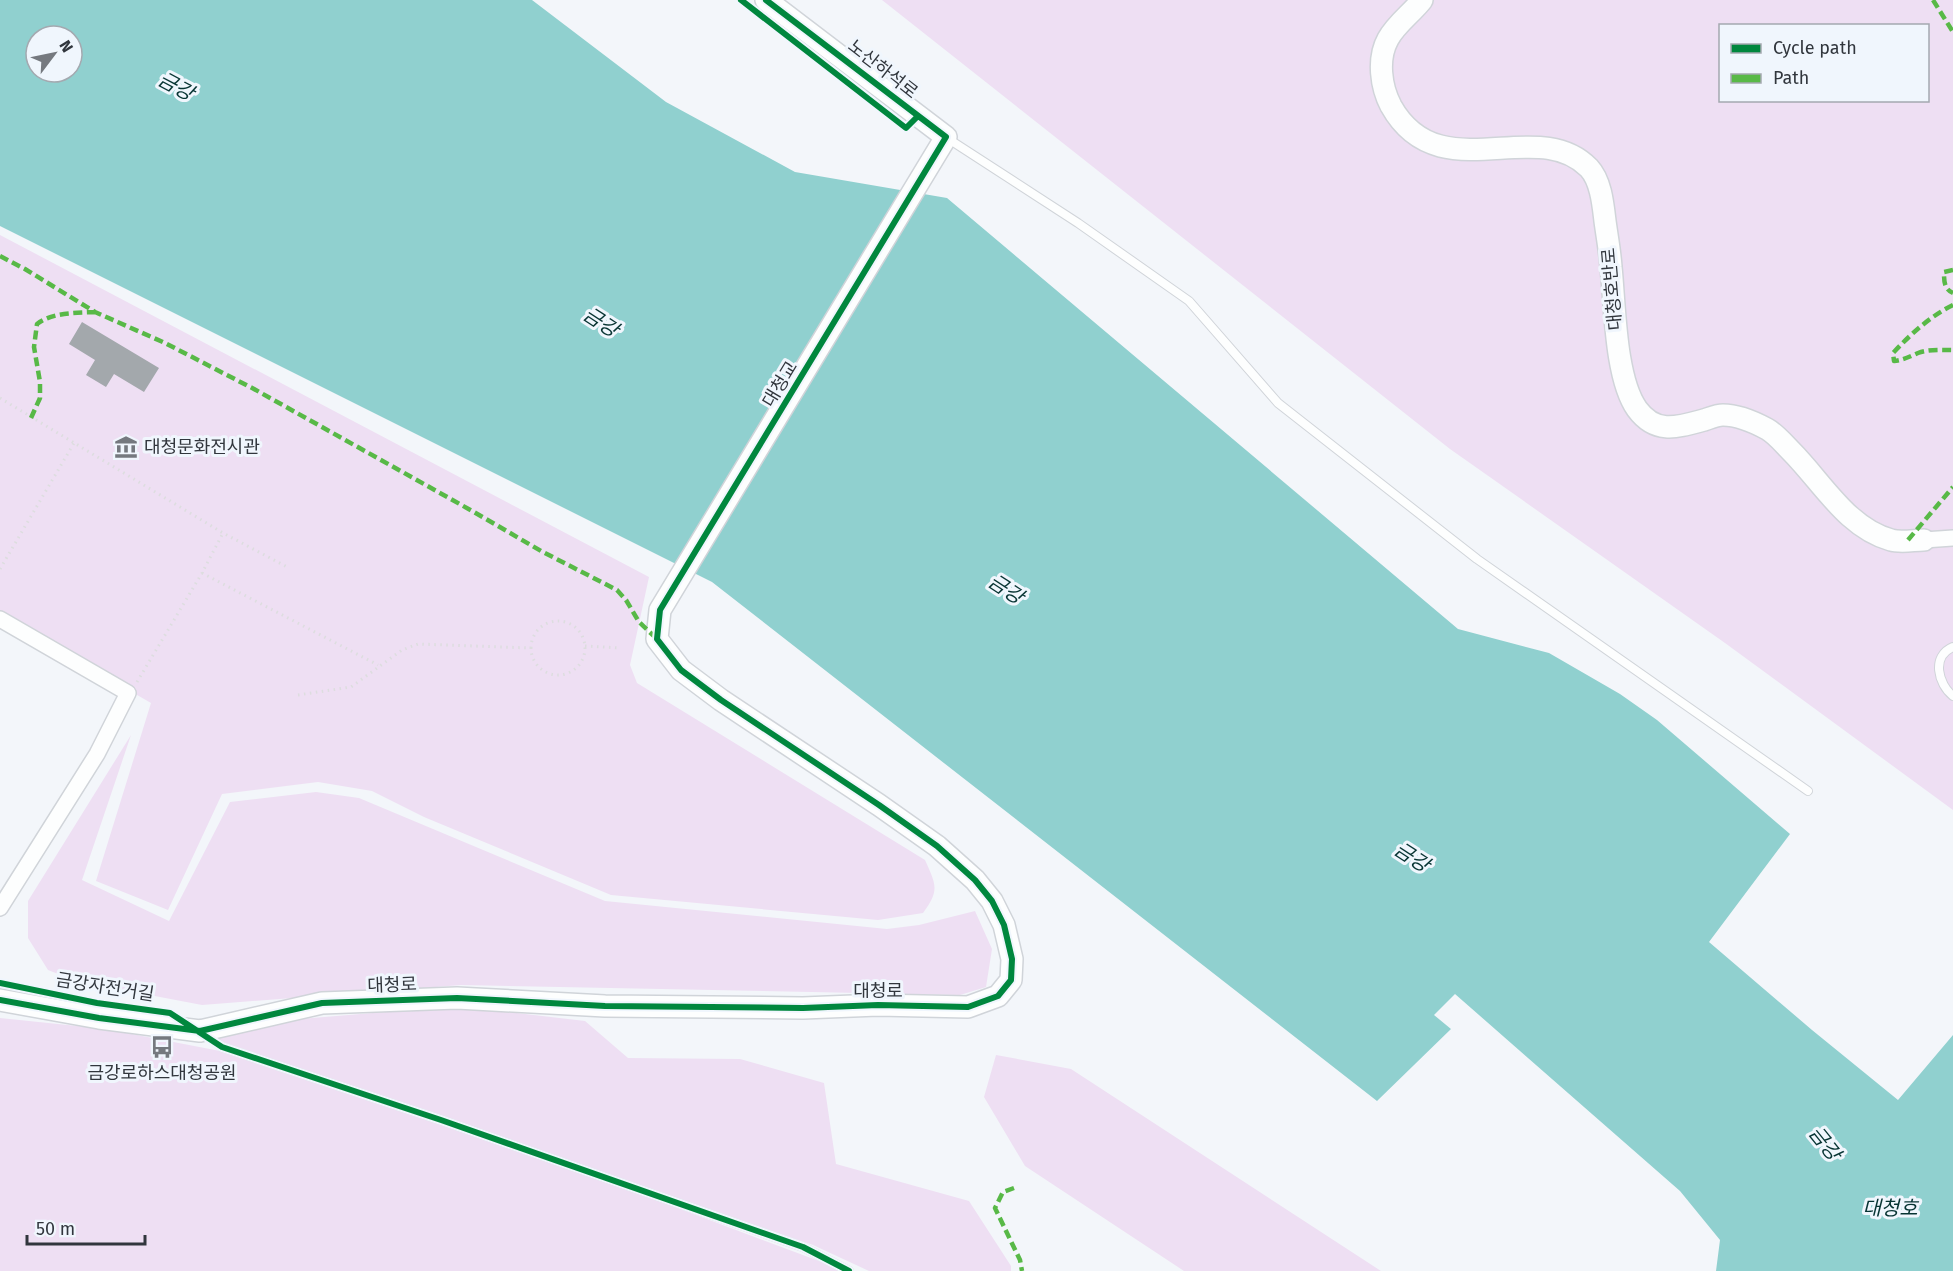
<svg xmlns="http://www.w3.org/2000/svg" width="1953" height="1271" font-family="'Fira Sans','Noto Sans KR',sans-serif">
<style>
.green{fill:#eedff3;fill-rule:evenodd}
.water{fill:#90d0cf;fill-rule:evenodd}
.building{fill:#a3a8ac}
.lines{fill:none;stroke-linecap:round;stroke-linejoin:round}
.lane-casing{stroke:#d0d4d9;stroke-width:10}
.street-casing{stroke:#d0d4d9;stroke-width:18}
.secondary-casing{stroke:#d0d4d9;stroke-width:24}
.path{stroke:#dddddf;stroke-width:3;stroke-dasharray:1.5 4.5;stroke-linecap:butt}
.lane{stroke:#fdfefe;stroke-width:8}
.street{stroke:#fdfefe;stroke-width:15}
.secondary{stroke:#fdfefe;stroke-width:21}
.quiet{stroke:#58b947;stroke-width:4.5;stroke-dasharray:9 4.5;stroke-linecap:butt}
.cycleway-casing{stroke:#f0f6fd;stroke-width:10}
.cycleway{stroke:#00873e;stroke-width:6}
.labels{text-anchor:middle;stroke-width:6;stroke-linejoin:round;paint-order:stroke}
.street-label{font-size:18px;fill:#31363d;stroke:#f0f6fd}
.poi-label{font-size:18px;fill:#31363d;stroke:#f0f6fd;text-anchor:start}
.water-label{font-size:20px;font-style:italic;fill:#073433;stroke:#f0f6fd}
</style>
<rect width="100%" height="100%" fill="#f3f6fa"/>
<path class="green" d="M882,0H1953V810L1725,643L1450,449ZM1720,26H1928V100H1720Z
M0,235L649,577L630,665L637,683L925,860C936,885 940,890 923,913L878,920L611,895L424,817L372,791L318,782L222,794L168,910L96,881L151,703L0,616Z
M131,735L82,880L169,921L230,802L316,792L359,798L605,901L887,929L919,925L975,911L992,949L986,987L960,995L461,985L202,1005L76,981L48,970L28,938V901Z
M457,1006L585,1021L628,1058L740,1059L824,1083L836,1164L969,1201L1011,1266V1271H869L813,1245L223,1042L204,1027Z
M0,1018L106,1029L246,1056L611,1183L819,1261L839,1271H0Z
M996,1055L1071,1069L1381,1271H1184L1025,1166L984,1097Z"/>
<path class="water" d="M0,0H532L666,102L795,172L947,198L1458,629L1549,653L1620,694L1657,720L1790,834L1709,942L1812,1030L1898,1100L1953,1035V1271H1716L1720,1240L1680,1191L1455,994L1434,1015L1451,1029L1377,1101L712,582L0,226ZM36,36H72V72H36Z"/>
<path class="building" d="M82,322L159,368L144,392L114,374L106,387L86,375L95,360L69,344Z"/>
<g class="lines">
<g class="lane-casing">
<path id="lane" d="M947,138L1078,223L1189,301L1278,403L1477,559L1808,791
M1953,647C1931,656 1938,684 1953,696
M204,1034L222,1047L441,1120L803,1247L849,1271"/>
</g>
<g class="street-casing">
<path id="street" d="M1924,540L1953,538
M0,619L128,693L97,754L0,908"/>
</g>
<g class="secondary-casing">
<path id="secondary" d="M1422,0C1412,13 1396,24 1388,39C1377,59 1381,87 1391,106C1439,192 1537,114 1589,168C1601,181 1603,204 1605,221C1607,236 1610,252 1611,267C1615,305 1615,378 1637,409C1656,435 1678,427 1704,420C1710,418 1717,415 1723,415C1737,415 1754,422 1767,429C1776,434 1784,444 1791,451C1822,482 1847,528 1891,540C1901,543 1914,540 1924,540
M0,1000L99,1018L200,1031L322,1003L457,998L605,1006L803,1008L878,1005L968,1007L998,996L1011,980L1012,959L1004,925L992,901L975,880L937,846L879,805L721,700L681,670L657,639L660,610L946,137L766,0"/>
</g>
<path class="path" d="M0,398L223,533L289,568
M0,569L74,443
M202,573L378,665
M531 648a27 27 0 1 1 54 0a27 27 0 1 1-54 0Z
M585,646L620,648
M137,682L202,573L223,533
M298,695L351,687L402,650L418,644L530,648"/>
<use href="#lane" class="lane"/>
<use href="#street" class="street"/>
<use href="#secondary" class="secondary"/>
<path class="quiet" d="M1933,0L1953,32
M0,256L25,269L95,312L165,343L254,389L474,512L541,551L617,590L626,600L639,622L657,639
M1953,270L1944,272C1944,281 1944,289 1953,293
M1953,305C1929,317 1911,334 1893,353L1894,361C1903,360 1909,357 1918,353C1929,349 1942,350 1953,350
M31,418L40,398V382L34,347L37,324C53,312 76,313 95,312
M1908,540L1953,487
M1014,1188L1003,1192L995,1208L1020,1260L1022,1271"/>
<g class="cycleway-casing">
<path id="cycleway" d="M741,0L906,128L918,116
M0,983L97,1003L170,1013L222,1047L441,1120L803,1247L849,1271
M0,1000L99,1018L200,1031L322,1003L457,998L605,1006L803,1008L878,1005L968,1007L998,996L1011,980L1012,959L1004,925L992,901L975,880L937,846L879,805L721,700L681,670L657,639L660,610L946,137L766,0"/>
</g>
<use href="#cycleway" class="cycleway"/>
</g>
<defs>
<g id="museum-bare" transform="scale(1.8)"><path d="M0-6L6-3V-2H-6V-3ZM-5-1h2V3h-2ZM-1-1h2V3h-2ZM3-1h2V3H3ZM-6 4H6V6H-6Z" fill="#75797f" stroke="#f0f6fd" stroke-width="2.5" paint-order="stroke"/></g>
<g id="bus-bare" transform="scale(1.8)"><path d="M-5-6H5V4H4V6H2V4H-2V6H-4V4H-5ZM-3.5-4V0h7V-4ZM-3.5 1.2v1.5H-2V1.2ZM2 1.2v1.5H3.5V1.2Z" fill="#75797f" stroke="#f0f6fd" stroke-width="2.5" paint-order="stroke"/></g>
</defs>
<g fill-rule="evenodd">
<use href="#museum-bare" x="126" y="447"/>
<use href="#bus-bare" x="162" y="1047"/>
</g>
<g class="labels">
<g class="street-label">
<text transform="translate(883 69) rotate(38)" y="6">노산하석로</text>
<text transform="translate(1612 289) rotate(-95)" y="6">대청호반로</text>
<text transform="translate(780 384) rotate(-59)" y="6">대청교</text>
<text transform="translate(392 985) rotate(-2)" y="6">대청로</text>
<text transform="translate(105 987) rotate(9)" y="6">금강자전거길</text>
<text x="878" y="997">대청로</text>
</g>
<g class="poi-label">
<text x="144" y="453">대청문화전시관</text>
<text x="162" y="1079" text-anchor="middle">금강로하스대청공원</text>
</g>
<g class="water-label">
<text transform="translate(176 86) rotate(28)" y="7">금강</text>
<text transform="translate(601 322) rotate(33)" y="7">금강</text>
<text transform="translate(1006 589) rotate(33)" y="7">금강</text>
<text transform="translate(1412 857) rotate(33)" y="7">금강</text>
<text transform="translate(1825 1143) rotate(51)" y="7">금강</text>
<text x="1890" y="1215">대청호</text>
</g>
</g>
<rect x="1719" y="24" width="210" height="78" fill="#f0f6fd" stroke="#a4a9b0" stroke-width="1.5"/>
<rect x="1731" y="44" width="30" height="9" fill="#00873e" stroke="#a4a9b0" stroke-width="1.5"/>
<text x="1773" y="54" font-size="18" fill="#31363d">Cycle path</text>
<rect x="1731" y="74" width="30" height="9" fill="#58b947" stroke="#a4a9b0" stroke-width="1.5"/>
<text x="1773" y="84" font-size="18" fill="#31363d">Path</text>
<g transform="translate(54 54) rotate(58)"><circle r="28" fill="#f0f6fd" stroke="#a4a9b0" stroke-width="1.5"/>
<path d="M0-4.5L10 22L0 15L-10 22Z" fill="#75797f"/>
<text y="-9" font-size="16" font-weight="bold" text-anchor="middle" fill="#31363d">N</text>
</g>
<path d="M27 1235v9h118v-9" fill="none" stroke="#31363d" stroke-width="3"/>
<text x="36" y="1235" font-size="18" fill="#31363d" stroke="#f0f6fd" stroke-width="4.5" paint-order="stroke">50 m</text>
</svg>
